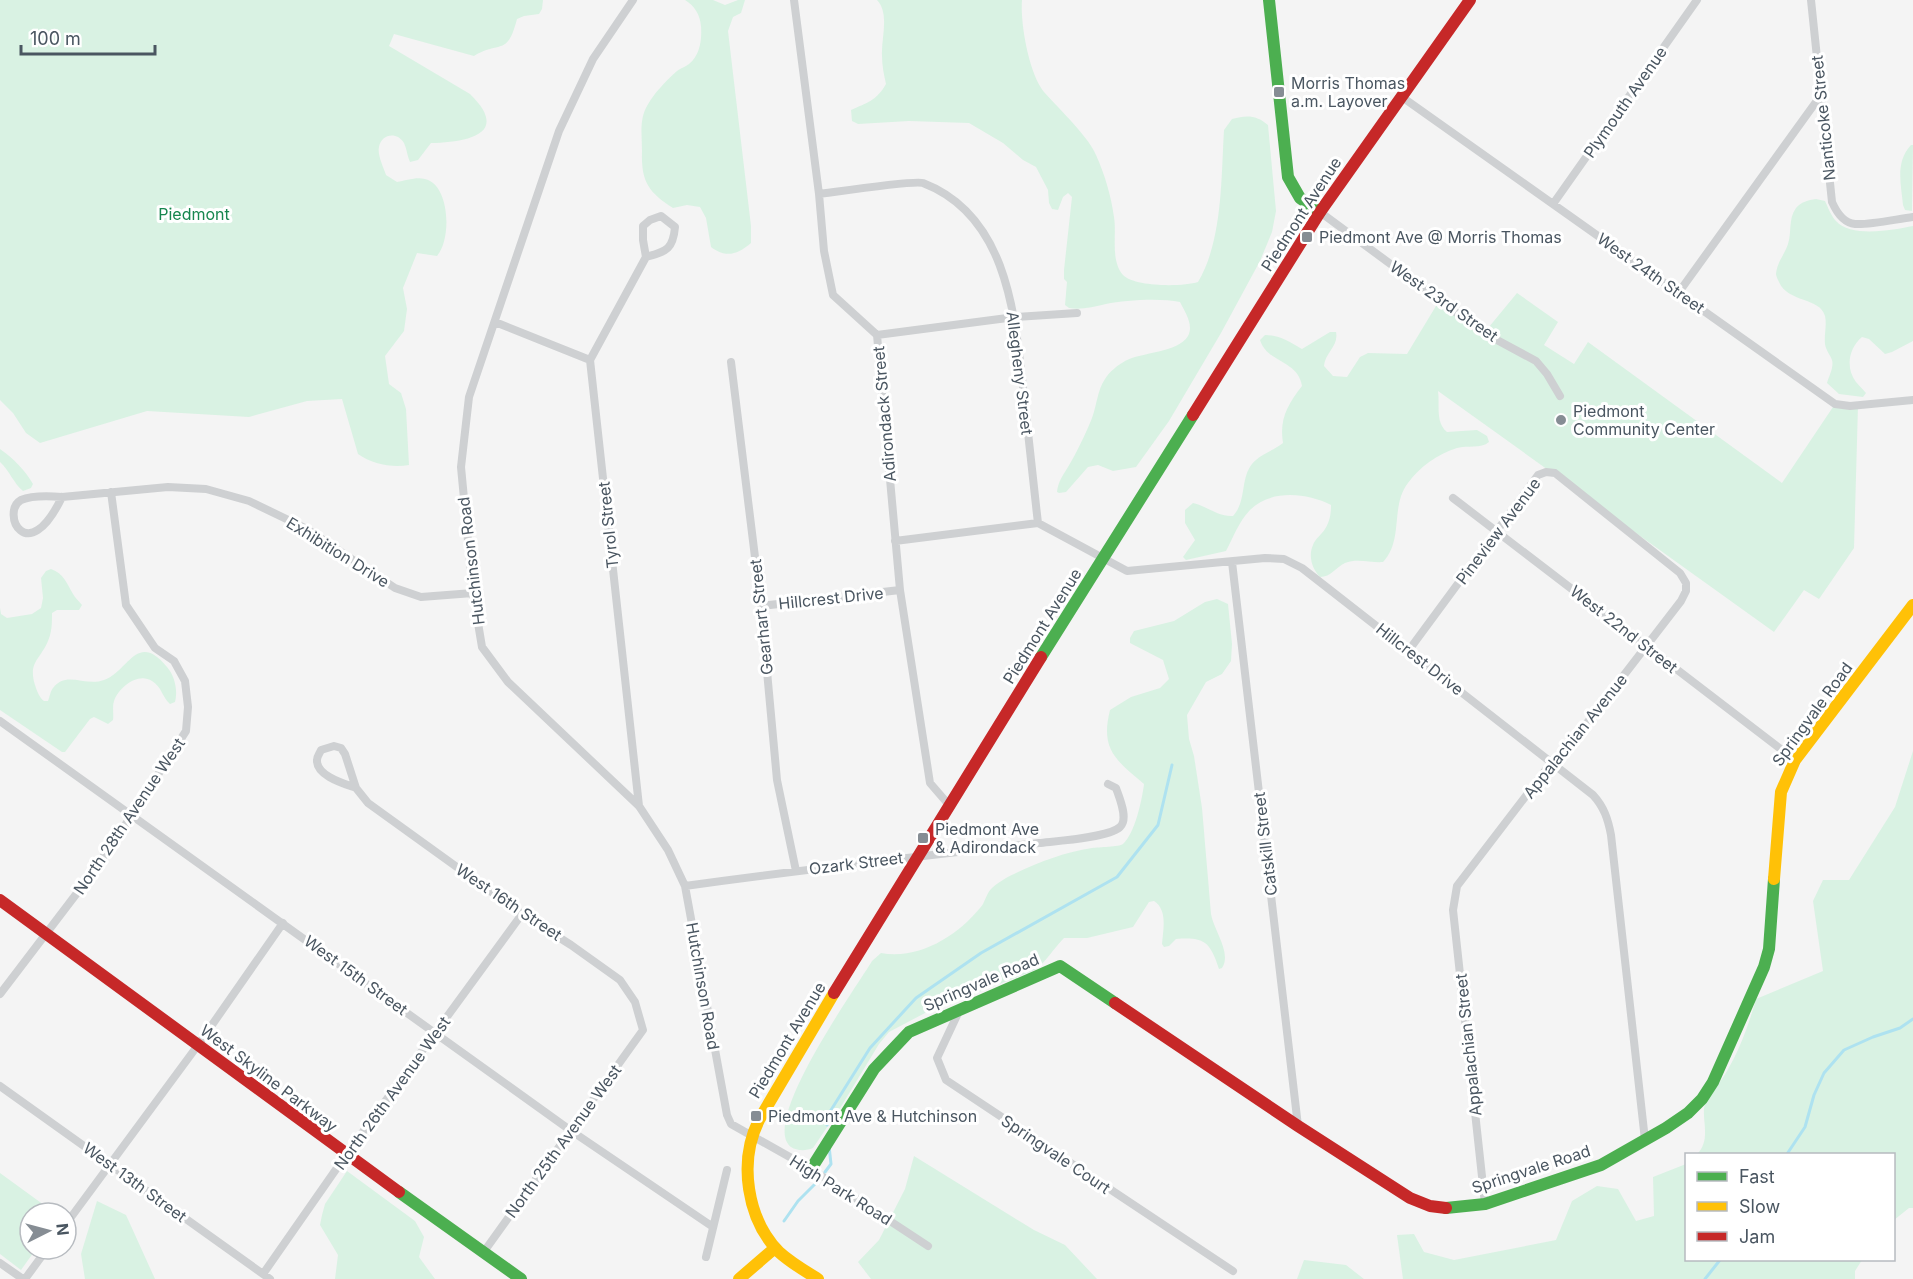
<svg xmlns="http://www.w3.org/2000/svg" width="1913" height="1279" font-family="Inter,sans-serif">
<style>
.green{fill:#d9f2e3}
.lines{fill:none;stroke-linecap:round;stroke-linejoin:round}
.stream{stroke:#aee2f0;stroke-width:3}
.street{stroke:#ced0d2;stroke-width:8}
.fast{stroke:#4caf50;stroke-width:12}
.slow{stroke:#ffc107;stroke-width:12}
.jam{stroke:#c62828;stroke-width:12}
.poi-dot{fill:#868d94;stroke:#fff;stroke-width:2}
.labels{text-anchor:middle;stroke-width:6;stroke-linejoin:round;paint-order:stroke}
.poi-label{font-size:16px;fill:#4a5661;stroke:#fff;text-anchor:start}
.street-label{font-size:16px;fill:#4a5661;stroke:#fff}
.park-label{font-size:16px;fill:#17864f;stroke:#fff}
</style>
<rect width="100%" height="100%" fill="#f4f4f4"/>
<path class="green" d="M0,0H543L542,9L539,14L524,16L517,19C507,57 501,40 474,56L394,34L389,46L470,94C512,135 465,142 431,143L418,160L410,162C407,156 407,149 404,143C397,131 381,134 379,147C377,155 384,168 386,175L397,182C407,180 421,175 430,181C450,192 451,240 437,256L417,253L403,288L407,309L404,331L385,356L389,384L401,393L406,409L409,465C392,468 372,464 358,454L342,399L307,401L249,417L147,411L40,443L26,433L13,413L0,400Z
M685,0H713L725,5L738,0H745L741,13L733,17L728,31L751,226V243C737,255 726,258 711,247L706,218L700,207L687,205L673,208C648,192 641,181 642,151C642,136 639,120 647,106C654,93 666,81 677,71C681,68 685,67 689,64C700,55 702,40 701,26C700,15 695,6 685,0Z
M877,0H1022C1020,23 1029,74 1044,92C1059,109 1088,136 1096,155C1105,175 1111,196 1114,217C1117,234 1110,260 1123,275C1135,287 1182,287 1198,282C1223,240 1221,177 1224,130L1232,119C1247,115 1256,115 1268,125L1276,211L1272,232L1260,261L1221,333L1169,421L1136,467L1113,471L1098,465L1088,467L1066,492L1059,493L1057,492C1058,482 1063,475 1068,467C1076,454 1086,433 1092,418C1097,405 1097,391 1105,379C1109,372 1118,365 1125,361C1141,352 1178,353 1188,336C1194,325 1185,312 1180,302C1160,298 1126,300 1106,304C1093,307 1081,310 1069,308L1065,305L1067,282L1064,279V270L1072,197L1068,193L1063,197L1058,210L1052,209L1049,203L1048,190L1036,167L1023,160L1003,143L969,123L909,121L858,124L852,121L851,110C867,103 877,100 886,84C884,75 882,66 882,56C881,38 890,14 877,0Z
M1911,145H1913L1912,211L1905,210L1903,205C1901,184 1895,162 1911,145Z
M1816,199L1825,201C1828,207 1831,216 1836,221C1851,238 1893,230 1913,226V341L1892,352L1885,354L1869,339L1862,337C1849,348 1845,367 1856,382C1859,386 1863,389 1866,393L1863,397L1839,394L1827,383C1829,376 1834,367 1832,360C1830,354 1826,351 1825,344C1824,335 1827,325 1825,316C1820,297 1788,303 1779,282C1778,280 1776,276 1776,274C1777,262 1785,254 1788,244C1792,232 1788,219 1796,208C1801,202 1808,200 1816,199Z
M1517,293L1558,322L1544,345L1574,364L1588,342L1782,483L1835,404L1858,406L1854,548L1819,599L1804,590L1774,632L1438,391C1440,405 1435,422 1447,432L1477,430L1487,436L1489,442C1481,449 1467,445 1457,448C1438,454 1419,467 1408,483C1390,506 1404,540 1383,562C1371,563 1357,558 1345,563C1336,567 1331,577 1320,577C1312,569 1308,556 1313,545C1315,539 1322,534 1325,529C1330,521 1331,513 1331,505C1307,493 1271,489 1250,510C1239,521 1233,538 1226,551L1186,560L1183,557L1195,540L1185,523V510L1193,503C1207,506 1218,517 1233,516C1247,501 1240,479 1252,464C1260,454 1273,451 1283,443C1279,419 1288,404 1302,386C1298,360 1267,363 1260,340L1265,335C1279,335 1290,342 1302,349L1330,332H1336C1339,346 1325,353 1324,366L1333,376L1347,377L1360,357L1368,353L1407,354L1439,301L1484,333Z
M0,449C14,459 24,469 33,484L31,488L23,491C14,484 9,470 0,462Z
M51,569C64,574 66,582 73,594C75,598 79,601 82,605L79,610H57L52,613C52,623 52,632 48,641C40,660 28,662 35,685C37,691 39,697 44,701H48C50,696 50,692 53,688C66,670 85,687 104,680C128,672 137,630 167,667C175,676 178,691 175,702L170,704C162,697 162,687 152,681C138,672 119,687 114,701C112,707 114,713 113,720L108,724L94,717L90,719L65,752H62L0,710V608L1,614L7,618L32,614L41,608L43,598L41,578L46,571Z
M1217,599L1228,604L1232,644L1231,661L1222,674L1206,682L1187,715L1189,739L1194,756L1202,808L1211,914C1214,931 1232,953 1222,968L1219,969C1210,942 1205,937 1176,939L1169,946L1164,947L1162,944C1163,930 1168,910 1154,901L1149,902L1133,927L1087,938H1064C1053,949 1047,961 1035,970L925,1013L889,1032L879,1044L842,1105L813,1148C806,1151 797,1151 791,1147C759,1123 856,988 872,961L881,953C919,960 957,936 980,908C985,903 986,894 991,889C997,883 1007,877 1014,874C1039,862 1065,852 1092,848C1099,847 1119,847 1123,844C1135,833 1142,800 1144,784C1116,760 1100,750 1110,710L1131,697L1160,688L1169,679L1163,660L1130,643V638L1134,631L1174,621L1205,602Z
M1913,751V1208H1909L1894,1220V1154H1697C1713,1139 1699,1114 1706,1102C1712,1091 1721,1082 1727,1071C1740,1049 1749,1024 1756,999L1823,971L1813,901L1823,880H1849L1895,807Z
M914,1156L1034,1230L1065,1245L1097,1279H871L858,1262L879,1240L905,1189Z
M1686,1164V1260H1862L1855,1271V1279H1403L1397,1235L1414,1234L1424,1252L1454,1260L1556,1240L1572,1201L1597,1186L1618,1189L1636,1221L1654,1216L1653,1177Z
M347,1171L415,1221L424,1237L419,1257L435,1279H335L338,1255L320,1225L322,1215L325,1204Z
M0,1173L55,1213H30V1249H36L21,1270L0,1254Z
M97,1201L126,1215L155,1279H85L81,1254Z
M1304,1260L1346,1265L1364,1279H1297Z"/>
<g class="lines">
<path class="stream" d="M827,1125L826,1118L870,1048L916,998L981,953L1117,877L1158,825L1172,765
M1787,1154L1805,1127L1814,1095L1824,1073L1844,1050L1873,1037L1900,1028L1913,1019
M825,1172L831,1164L829,1146
M784,1221L798,1201L816,1183
M1705,1279L1720,1260"/>
<path class="street" d="M633,0L593,59L559,131L469,397L461,467L473,593L482,647L508,682L639,806L668,850L685,886L727,1115L731,1124L811,1169L928,1246
M794,0L819,194L824,251L833,295L877,335L900,590L930,783L949,805
M1811,0L1832,202C1836,211 1843,223 1855,224C1870,225 1897,219 1913,217
M1402,97L1835,404L1850,406L1913,400
M819,194C835,192 914,180 923,183C1009,216 1015,318 1024,396C1029,439 1033,481 1038,523
M1553,204L1697,0
M1320,212L1484,333L1536,361L1547,374L1560,396
M1679,292L1821,95
M495,322L590,360
M877,335L1015,317L1077,313
M731,362L761,606L777,780L796,871
M62,497C27,570 0,512 21,500C33,495 50,496 62,497L168,487L206,489L249,501L307,529L395,588L421,597L473,593
M1453,498L1795,760
M895,541L1038,523L1127,571L1265,558L1284,559L1302,568L1593,795C1604,807 1608,819 1611,835L1645,1140
M1232,562L1298,1126
M761,606L900,590
M1409,650L1538,475L1546,472L1555,473L1680,573L1686,583V591L1681,601L1557,762L1551,763L1457,886L1453,910L1485,1204
M0,721L570,1130L713,1227
M334,746L341,748L345,754L356,788C345,784 316,776 317,760C317,756 320,753 321,750Z
M356,788L368,803L522,914L571,945L620,980L635,1002L643,1030L483,1253
M639,806L590,360L646,257L643,240V226L650,220L661,216L675,227C673,250 666,251 646,257
M685,886C803,870 921,856 1039,843C1056,841 1108,838 1120,827C1129,819 1119,797 1116,788L1108,784
M0,994L90,876L132,815L186,731L188,707L185,681L174,661L155,648L126,605L111,492
M960,1009L937,1058L946,1080L1233,1271
M0,1086L270,1279
M66,1224L198,1045L283,923
M706,1257L727,1170
M0,1263L23,1279
M263,1274L346,1155L522,914
M25,1279L47,1249"/>
<path class="fast" d="M1269,0L1288,177L1300,198L1320,212
M1041,657L1193,415
M811,1169L874,1069L909,1032L1060,966L1115,1003
M399,1192L521,1279
M1446,1208L1485,1204L1601,1165L1666,1128L1688,1113L1702,1099L1713,1082L1764,967L1769,949L1774,879"/>
<path class="slow" d="M1774,879L1781,792L1795,760L1913,605
M739,1279L775,1248
M818,1279C805,1271 791,1263 779,1252C747,1219 738,1162 759,1120L834,993"/>
<path class="jam" d="M1193,415L1320,212L1470,0
M0,900L399,1192
M834,993L1041,657
M1115,1003L1298,1126L1410,1198L1430,1206L1446,1208"/>
</g>
<g class="poi-dot">
<rect x="1273" y="86" width="12" height="12" rx="3"/>
<rect x="1301" y="231" width="12" height="12" rx="3"/>
<circle cx="1561" cy="420" r="6"/>
<rect x="917" y="832" width="12" height="12" rx="3"/>
<rect x="750" y="1110" width="12" height="12" rx="3"/>
</g>
<g class="labels">
<g class="poi-label">
<text x="1291" y="89">Morris Thomas<tspan x="1291" dy="18">a.m. Layover</tspan></text>
<text x="1319" y="243">Piedmont Ave @ Morris Thomas</text>
<text x="1573" y="417">Piedmont<tspan x="1573" dy="18">Community Center</tspan></text>
<text x="935" y="835">Piedmont Ave<tspan x="935" dy="18">&amp; Adirondack</tspan></text>
<text x="768" y="1122">Piedmont Ave &amp; Hutchinson</text>
</g>
<g class="street-label">
<text transform="translate(1625 102) rotate(-55)" y="6">Plymouth Avenue</text>
<text transform="translate(1823 118) rotate(-96)" y="6">Nanticoke Street</text>
<text transform="translate(1301 214) rotate(-57)" y="6">Piedmont Avenue</text>
<text transform="translate(1651 273) rotate(35)" y="6">West 24th Street</text>
<text transform="translate(1444 301) rotate(35)" y="6">West 23rd Street</text>
<text transform="translate(1020 373) rotate(83)" y="6">Allegheny Street</text>
<text transform="translate(884 414) rotate(-95)" y="6">Adirondack Street</text>
<text transform="translate(608 525) rotate(-96)" y="6">Tyrol Street</text>
<text transform="translate(1498 531) rotate(-53)" y="6">Pineview Avenue</text>
<text transform="translate(338 552) rotate(32)" y="6">Exhibition Drive</text>
<text transform="translate(471 561) rotate(-97)" y="6">Hutchinson Road</text>
<text transform="translate(831 598) rotate(-6)" y="6">Hillcrest Drive</text>
<text transform="translate(761 617) rotate(-96)" y="6">Gearhart Street</text>
<text transform="translate(1042 626) rotate(-58)" y="6">Piedmont Avenue</text>
<text transform="translate(1624 629) rotate(38)" y="6">West 22nd Street</text>
<text transform="translate(1420 659) rotate(38)" y="6">Hillcrest Drive</text>
<text transform="translate(1812 714) rotate(-54)" y="6">Springvale Road</text>
<text transform="translate(1575 736) rotate(-51)" y="6">Appalachian Avenue</text>
<text transform="translate(129 816) rotate(-56)" y="6">North 28th Avenue West</text>
<text transform="translate(1265 844) rotate(-97)" y="6">Catskill Street</text>
<text transform="translate(856 863) rotate(-7)" y="6">Ozark Street</text>
<text transform="translate(509 902) rotate(34)" y="6">West 16th Street</text>
<text transform="translate(356 975) rotate(36)" y="6">West 15th Street</text>
<text transform="translate(981 982) rotate(-23)" y="6">Springvale Road</text>
<text transform="translate(703 986) rotate(80)" y="6">Hutchinson Road</text>
<text transform="translate(787 1040) rotate(-59)" y="6">Piedmont Avenue</text>
<text transform="translate(1468 1045) rotate(-96)" y="6">Appalachian Street</text>
<text transform="translate(269 1078) rotate(37)" y="6">West Skyline Parkway</text>
<text transform="translate(392 1093) rotate(-54)" y="6">North 26th Avenue West</text>
<text transform="translate(563 1141) rotate(-54)" y="6">North 25th Avenue West</text>
<text transform="translate(1056 1154) rotate(34)" y="6">Springvale Court</text>
<text transform="translate(1531 1169) rotate(-18)" y="6">Springvale Road</text>
<text transform="translate(135 1182) rotate(36)" y="6">West 13th Street</text>
<text transform="translate(841 1190) rotate(32)" y="6">High Park Road</text>
</g>
<g class="park-label">
<text x="194" y="220">Piedmont</text>
</g>
</g>
<rect x="1685" y="1153" width="210" height="108" fill="#ffffff" stroke="#b7bbc0" stroke-width="1.5"/>
<rect x="1697" y="1172" width="30" height="9" fill="#4caf50" stroke="#b7bbc0" stroke-width="1.5"/>
<text x="1739" y="1183" font-size="18" fill="#4a5661">Fast</text>
<rect x="1697" y="1202" width="30" height="9" fill="#ffc107" stroke="#b7bbc0" stroke-width="1.5"/>
<text x="1739" y="1213" font-size="18" fill="#4a5661">Slow</text>
<rect x="1697" y="1232" width="30" height="9" fill="#c62828" stroke="#b7bbc0" stroke-width="1.5"/>
<text x="1739" y="1243" font-size="18" fill="#4a5661">Jam</text>
<g transform="translate(48 1231) rotate(84)"><circle r="28" fill="#ffffff" stroke="#b7bbc0" stroke-width="1.5"/>
<path d="M0-4.5L10 22L0 15L-10 22Z" fill="#868d94"/>
<text y="-9" font-size="16" font-weight="bold" text-anchor="middle" fill="#4a5661">N</text>
</g>
<path d="M21 45v9h134v-9" fill="none" stroke="#4a5661" stroke-width="3"/>
<text x="30" y="45" font-size="18" fill="#4a5661" stroke="#ffffff" stroke-width="4.5" paint-order="stroke">100 m</text>
</svg>
